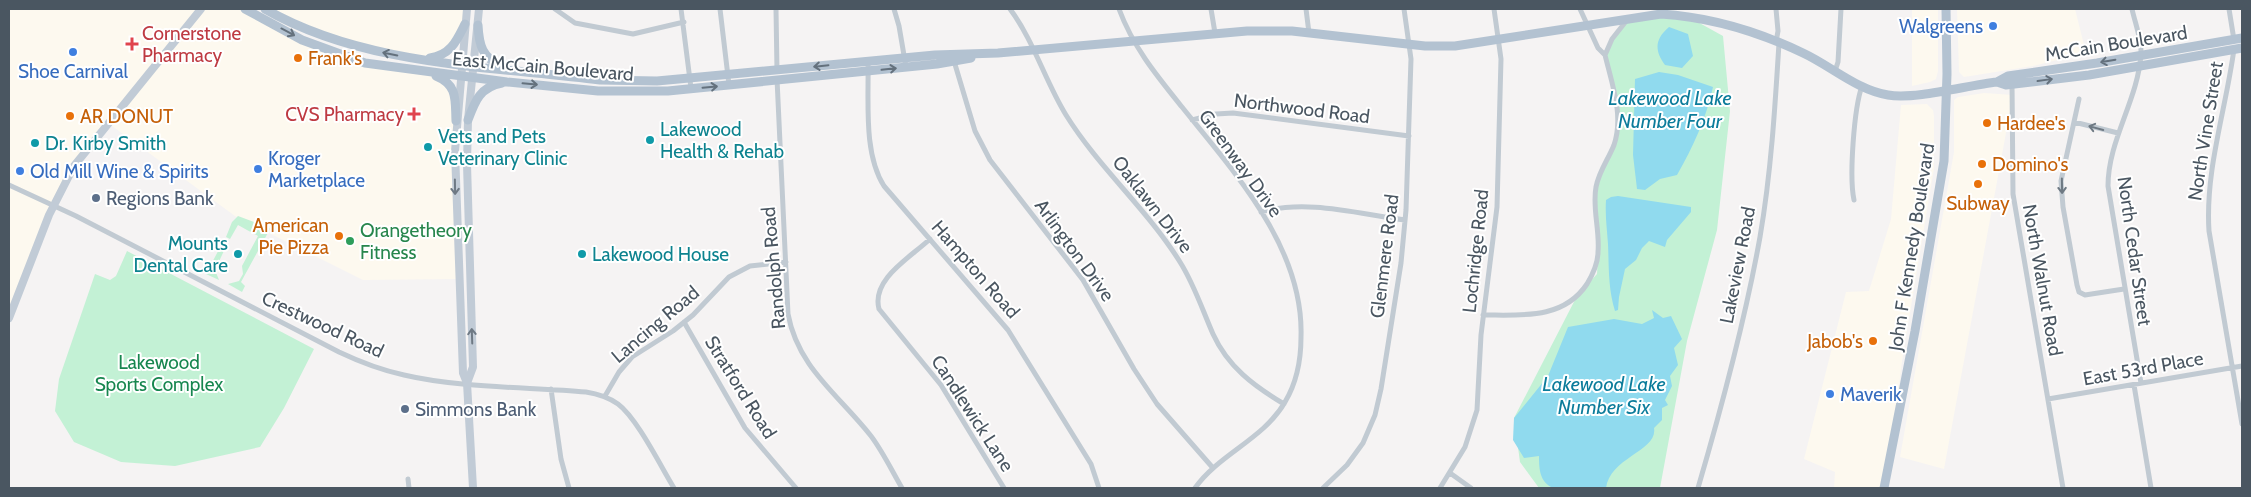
<svg xmlns="http://www.w3.org/2000/svg" width="2251" height="497" font-family="Cabin,sans-serif">
<style>
.commercial{fill:#fdf9ef}
.green{fill:#c3f1d5}
.water{fill:#90daee}
.lines{fill:none;stroke-linecap:round;stroke-linejoin:round}
.street{stroke:#c1cad2;stroke-width:5}
.secondary{stroke:#c1cbd6;stroke-width:8}
.primary{stroke:#b3c2d1;stroke-width:9}
.oneway{stroke:#64717d}
.oneway2{stroke:#6e7983}
.oneway3{stroke:#6e7984}
.shop-dot{fill:#3f7fe0;stroke:#fff;stroke-width:2}
.health-dot{fill:#e0444e;stroke:#fff;stroke-width:2}
.food-dot{fill:#e8710a;stroke:#fff;stroke-width:2}
.culture-dot{fill:#0f9aa8;stroke:#fff;stroke-width:2}
.service-dot{fill:#5c6f8a;stroke:#fff;stroke-width:2}
.leisure-dot{fill:#2e9e5b;stroke:#fff;stroke-width:2}
.labels{text-anchor:middle;stroke-width:4;stroke-linejoin:round;paint-order:stroke}
.shop-label{font-size:19px;fill:#366cbe;stroke:#fff;text-anchor:start}
.health-label{font-size:19px;fill:#be3a42;stroke:#fff;text-anchor:start}
.street-label{font-size:19px;fill:#4a5661;stroke:#fff}
.food-label{font-size:19px;fill:#c56008;stroke:#fff;text-anchor:start}
.culture-label{font-size:19px;fill:#0d838f;stroke:#fff;text-anchor:start}
.service-label{font-size:19px;fill:#4e5e75;stroke:#fff;text-anchor:start}
.leisure-label{font-size:19px;fill:#27864d;stroke:#fff;text-anchor:start}
.park-label{font-size:19px;fill:#17864f;stroke:#fff}
.water-label{font-size:20px;font-style:italic;fill:#0c7c9b;stroke:#fff}
</style>
<rect width="100%" height="100%" fill="#f5f3f3"/>
<path class="commercial" d="M9,9H248L333,53L446,80L454,95L460,279L363,280L235,216L108,123L75,166L9,313Z
M269,9H467L466,19L448,50L436,57L378,52L344,43Z
M1912,9H1938V71L1936,79L1930,82L1912,86Z
M1957,9H2075L2086,53L2033,66L1964,77L1959,72Z
M1984,93L2013,95L1944,469L1900,457L1954,152V100L1958,97Z
M1927,104L1933,110L1934,116V168L1902,361L1890,461L1884,488H1834L1835,472L1804,459L1846,292L1869,291L1891,219L1901,105Z"/>
<path class="green" d="M1685,15L1723,36L1730,111L1717,230L1687,341L1660,488H1539L1520,462L1514,418L1577,296L1597,274L1599,239L1596,188L1611,152L1618,117L1606,52L1627,18Z
M238,216L254,222L257,227L267,224L270,229L241,282L245,286L242,292L228,284L239,281L243,274L242,266L258,236L238,225L230,239L226,237L232,222Z
M225,238L229,240L215,270L219,280L206,274Z
M127,251L314,349L284,408L260,447L175,466L121,462L74,442L55,411L59,379L95,274L110,280L116,276Z"/>
<path class="water" d="M1669,27L1688,34L1693,56L1682,68L1665,65C1654,50 1655,39 1669,27Z
M1659,72L1678,75L1713,87C1706,119 1693,147 1677,175L1660,179L1645,190L1637,189L1633,155L1635,79Z
M1618,196L1691,207V212L1667,240L1665,247L1649,241L1642,248L1636,260L1625,269L1619,297L1618,310L1615,311C1608,288 1609,267 1608,244C1607,229 1605,216 1606,200L1611,197Z
M1652,310L1663,318L1671,316L1682,339L1674,348L1678,365L1670,376L1672,386L1665,400L1668,405L1662,408V420L1654,428C1658,451 1610,457 1606,488H1553C1540,482 1539,470 1539,456L1524,458L1513,440L1514,418L1548,376L1568,327L1614,319L1642,324L1654,318Z"/>
<g class="lines">
<path class="street" d="M555,9L575,23L633,34L684,22
M681,9L691,88
M720,9L729,85
M776,9L777,71
M894,9L899,26L906,67
M1010,9C1034,41 1045,81 1066,115C1099,168 1147,209 1180,262C1194,284 1202,309 1213,334C1228,367 1254,386 1284,404
M1119,9C1133,47 1157,76 1182,107C1235,173 1304,248 1301,337C1301,360 1297,382 1285,402C1264,439 1219,454 1195,488
M1211,9L1215,33
M1306,9L1309,33
M1776,9L1778,31L1776,42
M2132,9C2135,23 2142,40 2141,54C2138,100 2108,140 2108,186L2141,383
M2229,9L2234,40
M2234,49C2226,109 2205,170 2209,231L2242,424
M1605,55L1612,39L1627,20
M868,61C869,100 863,153 884,186L1008,330L1091,464L1099,488
M954,61L975,131L990,160L1083,280L1134,369L1157,404L1213,468
M1835,71L1838,62L1841,9
M777,79L788,314C798,368 839,395 871,436C883,452 892,471 902,488
M2012,83L2013,194L2063,488
M2079,99L2061,181L2063,207L2077,285L2079,292L2085,295L2124,289
M1192,120L1216,114L1233,113L1409,136
M2074,122L2118,133
M9,185L76,216L339,352C360,362 381,370 404,375C459,388 529,387 586,392C599,394 608,397 618,404C637,418 661,467 674,488
M1854,200C1849,177 1854,108 1862,86
M1261,212C1307,199 1358,214 1405,220
M930,239C911,257 871,279 879,309L941,385L1004,488
M1483,315C1521,315 1563,320 1587,284C1593,274 1598,263 1598,252C1600,230 1592,208 1596,187C1599,171 1608,160 1614,145C1624,116 1612,84 1605,55L1598,48L1580,9
M684,322L745,428L796,488
M2134,385L2151,488
M551,389L561,459L569,488
M605,396L619,372L632,357L673,331L693,315L729,277L750,266L786,262
M2048,399L2242,366
M1450,473L1471,488
M408,479L409,488
M1323,488L1347,465L1363,443L1375,415L1381,389L1401,263L1406,210L1411,59L1404,9
M1440,488L1465,447L1477,410L1481,335L1497,207L1501,59L1494,9
M1698,488C1722,406 1745,321 1760,237C1771,173 1775,108 1779,43"/>
<path class="secondary" d="M467,9L455,151L463,373L467,383L473,488
M9,318L49,215L74,166L201,9
M467,383L473,367L467,164L468,120L479,9"/>
<path class="primary" d="M245,9L302,40L365,63L507,82L598,91H668L937,64L971,58
M265,9C364,66 489,66 600,80L657,81L935,55L998,53L1247,31H1292L1425,46H1455L1661,14C1709,17 1759,32 1803,53C1831,66 1857,90 1888,95C1915,100 1968,85 1997,82L2008,76L2097,63L2242,38
M478,25C479,45 482,58 502,66
M430,58C451,55 457,40 465,24
M436,76C458,85 455,100 456,121
M1997,82L2006,85L2089,75L2242,48
M468,120C475,101 480,87 502,83
M1884,488L1915,331L1944,161L1947,74L1946,9"/>
</g>
<defs><path id="oneway-shaft" d="M-6 0H5M1.5-3L5.5 0L1.5 3" fill="none" stroke-width="1.6" stroke-linecap="round" stroke-linejoin="round" transform="scale(1.25)"/></defs>
<g class="oneway">
<use href="#oneway-shaft" transform="translate(288 32) rotate(28)"/>
<use href="#oneway-shaft" transform="translate(390 54) rotate(-169)"/>
<use href="#oneway-shaft" transform="translate(2108 61) rotate(170)"/>
<use href="#oneway-shaft" transform="translate(821 66) rotate(174)"/>
<use href="#oneway-shaft" transform="translate(889 69) rotate(-6)"/>
<use href="#oneway-shaft" transform="translate(2045 80) rotate(-8)"/>
<use href="#oneway-shaft" transform="translate(530 84) rotate(5)"/>
<use href="#oneway-shaft" transform="translate(710 87) rotate(-5)"/>
</g>
<g class="oneway2">
<use href="#oneway-shaft" transform="translate(2096 128) rotate(-165)"/>
<use href="#oneway-shaft" transform="translate(2062 186) rotate(89)"/>
</g>
<g class="oneway3">
<use href="#oneway-shaft" transform="translate(455 187) rotate(89)"/>
<use href="#oneway-shaft" transform="translate(472 336) rotate(-92)"/>
</g>
<g class="shop-dot">
<circle cx="1993" cy="26" r="5"/>
<circle cx="73" cy="52" r="5"/>
<circle cx="258" cy="169" r="5"/>
<circle cx="20" cy="171" r="5"/>
<circle cx="1830" cy="394" r="5"/>
</g>
<g class="health-dot">
<path d="M129.5 36.5h5v5h5v5h-5v5h-5v-5h-5v-5h5z"/>
<path d="M411.5 106.5h5v5h5v5h-5v5h-5v-5h-5v-5h5z"/>
</g>
<g class="food-dot">
<circle cx="298" cy="58" r="5"/>
<circle cx="70" cy="116" r="5"/>
<circle cx="1987" cy="123" r="5"/>
<circle cx="1982" cy="164" r="5"/>
<circle cx="1978" cy="184" r="5"/>
<circle cx="339" cy="236" r="5"/>
<circle cx="1873" cy="341" r="5"/>
</g>
<g class="culture-dot">
<circle cx="650" cy="140" r="5"/>
<circle cx="35" cy="143" r="5"/>
<circle cx="428" cy="147" r="5"/>
<circle cx="238" cy="254" r="5"/>
<circle cx="582" cy="254" r="5"/>
</g>
<g class="service-dot">
<circle cx="96" cy="198" r="5"/>
<circle cx="405" cy="409" r="5"/>
</g>
<circle class="leisure-dot" cx="350" cy="241" r="5"/>
<g class="labels">
<g class="shop-label">
<text x="1983" y="33" text-anchor="end">Walgreens</text>
<text x="73" y="78" text-anchor="middle">Shoe Carnival</text>
<text x="268" y="165">Kroger<tspan x="268" dy="22">Marketplace</tspan></text>
<text x="30" y="178">Old Mill Wine &amp; Spirits</text>
<text x="1840" y="401">Maverik</text>
</g>
<g class="health-label">
<text x="142" y="40">Cornerstone<tspan x="142" dy="22">Pharmacy</tspan></text>
<text x="404" y="121" text-anchor="end">CVS Pharmacy</text>
</g>
<g class="street-label">
<text transform="translate(2116 43) rotate(-9)" y="7">McCain Boulevard</text>
<text transform="translate(543 66) rotate(5)" y="7">East McCain Boulevard</text>
<text transform="translate(1302 108) rotate(7)" y="7">Northwood Road</text>
<text transform="translate(2205 131) rotate(-81)" y="7">North Vine Street</text>
<text transform="translate(1241 163) rotate(54)" y="7">Greenway Drive</text>
<text transform="translate(1153 204) rotate(52)" y="7">Oaklawn Drive</text>
<text transform="translate(1911 247) rotate(-81)" y="7">John F Kennedy Boulevard</text>
<text transform="translate(1075 250) rotate(54)" y="7">Arlington Drive</text>
<text transform="translate(1475 251) rotate(-84)" y="7">Lochridge Road</text>
<text transform="translate(2135 251) rotate(82)" y="7">North Cedar Street</text>
<text transform="translate(1384 256) rotate(-83)" y="7">Glenmere Road</text>
<text transform="translate(1737 265) rotate(-79)" y="7">Lakeview Road</text>
<text transform="translate(773 268) rotate(-95)" y="7">Randolph Road</text>
<text transform="translate(976 269) rotate(49)" y="7">Hampton Road</text>
<text transform="translate(2043 280) rotate(80)" y="7">North Walnut Road</text>
<text transform="translate(323 324) rotate(25)" y="7">Crestwood Road</text>
<text transform="translate(655 324) rotate(-40)" y="7">Lancing Road</text>
<text transform="translate(2143 368) rotate(-10)" y="7">East 53rd Place</text>
<text transform="translate(741 387) rotate(58)" y="7">Stratford Road</text>
<text transform="translate(973 413) rotate(57)" y="7">Candlewick Lane</text>
</g>
<g class="food-label">
<text x="308" y="65">Frank's</text>
<text x="80" y="123">AR DONUT</text>
<text x="1997" y="130">Hardee's</text>
<text x="1992" y="171">Domino's</text>
<text x="1978" y="210" text-anchor="middle">Subway</text>
<text x="329" y="232" text-anchor="end">American<tspan x="329" dy="22">Pie Pizza</tspan></text>
<text x="1863" y="348" text-anchor="end">Jabob's</text>
</g>
<g class="culture-label">
<text x="660" y="136">Lakewood<tspan x="660" dy="22">Health &amp; Rehab</tspan></text>
<text x="438" y="143">Vets and Pets<tspan x="438" dy="22">Veterinary Clinic</tspan></text>
<text x="45" y="150">Dr. Kirby Smith</text>
<text x="228" y="250" text-anchor="end">Mounts<tspan x="228" dy="22">Dental Care</tspan></text>
<text x="592" y="261">Lakewood House</text>
</g>
<g class="service-label">
<text x="106" y="205">Regions Bank</text>
<text x="415" y="416">Simmons Bank</text>
</g>
<g class="leisure-label">
<text x="360" y="237">Orangetheory<tspan x="360" dy="22">Fitness</tspan></text>
</g>
<g class="park-label">
<text x="159" y="369">Lakewood<tspan x="159" dy="22">Sports Complex</tspan></text>
</g>
<g class="water-label">
<text x="1670" y="105">Lakewood Lake<tspan x="1670" dy="23">Number Four</tspan></text>
<text x="1604" y="391">Lakewood Lake<tspan x="1604" dy="23">Number Six</tspan></text>
</g>
</g>
<rect width="2251" height="497" fill="none" stroke="#4a5661" stroke-width="20"/>
</svg>
